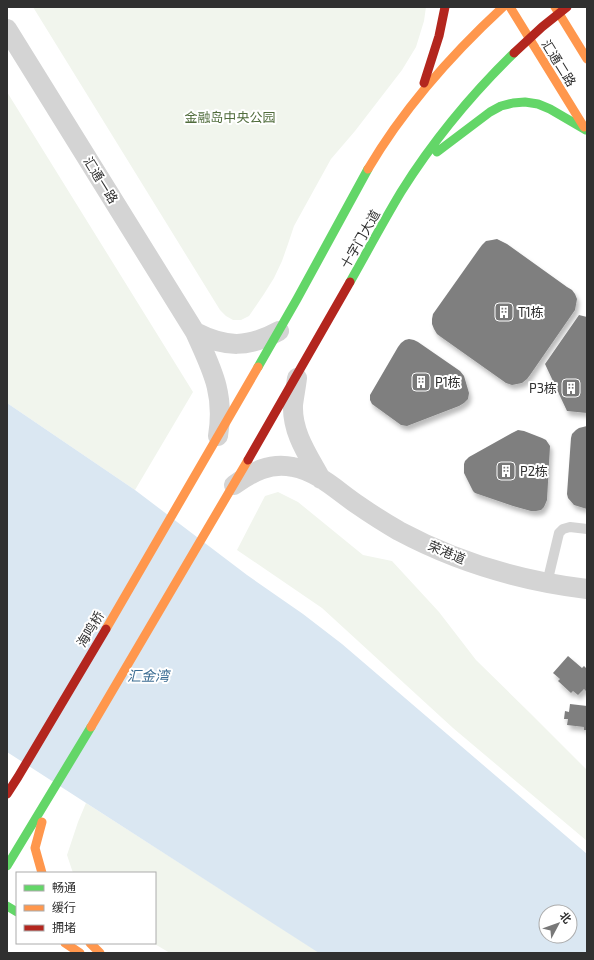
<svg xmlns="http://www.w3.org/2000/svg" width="594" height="960" font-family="'Exo 2','Noto Sans SC',sans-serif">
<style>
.green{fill:#f1f5ed}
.water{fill:#dae7f2;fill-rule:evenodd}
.building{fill:#7f7f7f;filter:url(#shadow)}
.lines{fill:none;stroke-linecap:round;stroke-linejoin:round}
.lane{stroke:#d4d4d4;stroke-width:10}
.street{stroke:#d4d4d4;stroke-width:20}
.fast{stroke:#63d668;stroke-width:9}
.slow{stroke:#ff974d;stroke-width:9}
.jam{stroke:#b3261e;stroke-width:9}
.labels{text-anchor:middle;stroke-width:4;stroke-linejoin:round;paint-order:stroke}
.street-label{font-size:13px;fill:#303030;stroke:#fff}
.park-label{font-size:13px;fill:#506c3c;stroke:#fff}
.poi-label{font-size:13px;fill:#303030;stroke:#fff;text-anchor:start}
.water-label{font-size:14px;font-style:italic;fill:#3c6d93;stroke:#fff}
</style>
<defs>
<filter id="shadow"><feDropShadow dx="2.5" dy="4.5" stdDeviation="2" flood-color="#0004"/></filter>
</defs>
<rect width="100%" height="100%" fill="#fff"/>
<path class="green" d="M33,7H426L424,21L416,47L402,70L355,131L331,159L294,226L288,244L282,261L274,278L264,294L249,316L241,320H233L226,316L220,310Z
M7,92L193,392L135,490L7,403Z
M278,492L298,502L363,555L392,561L439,612L476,660L530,713L587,770V841L453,728L322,608L237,550L265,496Z
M86,803L320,953H170L153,943H155V873H73L67,855L78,822Z"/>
<path class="water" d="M7,403L135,490L247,575L303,614L342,644L587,854V953H319L7,752ZM546,912H570V936H546Z"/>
<path class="building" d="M497,239L507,244L567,287L572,290L575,294L577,299L575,310L530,375L527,379L522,383L512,385L506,383L441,337L437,334L434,329L432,324V319L433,314L479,249L482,245L486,241L492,240Z
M579,315L587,317V413L567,411L545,364Z
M409,339L414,340L418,342L460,371L464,376L469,393L468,399L464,403L459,406L407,426L401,425L372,404L370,400V395L398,347L401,343L405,340Z
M587,426V509L574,505L568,498L567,494L571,438L572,434L576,430L579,428Z
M518,430L524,431L542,438L546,440L550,446L547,500L544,507L541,510L536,511H531L513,506L475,493L473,491L464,473V464L465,461L469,457L512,433Z
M568,656L582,668L584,666L587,669V692L584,689L578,695L573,691L571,693L558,681L560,679L553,673Z
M570,704L587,706V730H584V727L567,725L568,719H564L565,711L569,712Z"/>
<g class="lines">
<path class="lane" d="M547,583L559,533L563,529L570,527L587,529"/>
<path class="street" d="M7,29L195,332C212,370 225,393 218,436
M195,332C226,348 248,348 279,331
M297,378C296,387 294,396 293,405C292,433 308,455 321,479
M234,485C252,472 270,462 293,467C319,472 337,491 358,505C371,514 385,523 399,531C457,562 521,581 587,589"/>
<path class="fast" d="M437,152L490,112L501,106L513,103L525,102L538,104L550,109L586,130
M350,282C367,252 383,222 401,192C433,141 471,95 514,53
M258,367L297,299L368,169
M7,866L91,727
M7,906L17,912"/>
<path class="slow" d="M510,7L584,127
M555,7L587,59
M368,169C404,108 451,55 503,7
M106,629L258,367
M91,727L248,460
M42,822L35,848L42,873
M65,943L80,953
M90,943L100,953"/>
<path class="jam" d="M514,53L542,27L567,7
M424,83L439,36L445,7
M248,460L350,282
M7,794L18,777L106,629"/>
</g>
<defs>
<g id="building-square" transform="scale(1)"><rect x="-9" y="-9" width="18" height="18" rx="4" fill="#787878" stroke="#fff"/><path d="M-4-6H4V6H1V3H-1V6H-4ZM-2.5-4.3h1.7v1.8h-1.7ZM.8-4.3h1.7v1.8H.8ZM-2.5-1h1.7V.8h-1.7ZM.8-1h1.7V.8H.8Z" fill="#fff"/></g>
</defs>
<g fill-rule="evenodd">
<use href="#building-square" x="504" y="312"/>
<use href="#building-square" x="421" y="382"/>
<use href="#building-square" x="571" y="388"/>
<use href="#building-square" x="506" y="471"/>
</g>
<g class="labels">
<g class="street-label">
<text transform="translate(559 63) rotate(58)" y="5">汇通二路</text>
<text transform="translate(101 180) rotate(58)" y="5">汇通一路</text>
<text transform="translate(360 239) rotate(-60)" y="5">十字门大道</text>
<text transform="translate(447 552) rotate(23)" y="5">荣港道</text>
<text transform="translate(90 629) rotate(-59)" y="5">海鸣桥</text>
</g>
<g class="park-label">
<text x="230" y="122">金融岛中央公园</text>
</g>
<g class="poi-label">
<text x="518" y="317">T1栋</text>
<text x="435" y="387">P1栋</text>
<text x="557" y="393" text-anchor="end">P3栋</text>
<text x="520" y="476">P2栋</text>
</g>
<g class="water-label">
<text x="148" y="681">汇金湾</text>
</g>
</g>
<rect width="594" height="960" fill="none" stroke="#303030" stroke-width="16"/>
<rect x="16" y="872" width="140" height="72" fill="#ffffff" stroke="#acacac"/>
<rect x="24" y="885" width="20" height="6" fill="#63d668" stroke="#acacac"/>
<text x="52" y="892" font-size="12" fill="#303030">畅通</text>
<rect x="24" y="905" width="20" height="6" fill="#ff974d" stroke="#acacac"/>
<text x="52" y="912" font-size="12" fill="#303030">缓行</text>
<rect x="24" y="925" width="20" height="6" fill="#b3261e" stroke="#acacac"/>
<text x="52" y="932" font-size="12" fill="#303030">拥堵</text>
<g transform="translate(558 924) rotate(49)"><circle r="19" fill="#ffffff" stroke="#acacac"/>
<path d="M0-3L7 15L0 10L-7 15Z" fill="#787878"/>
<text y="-6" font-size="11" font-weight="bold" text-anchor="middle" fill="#303030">北</text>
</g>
</svg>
